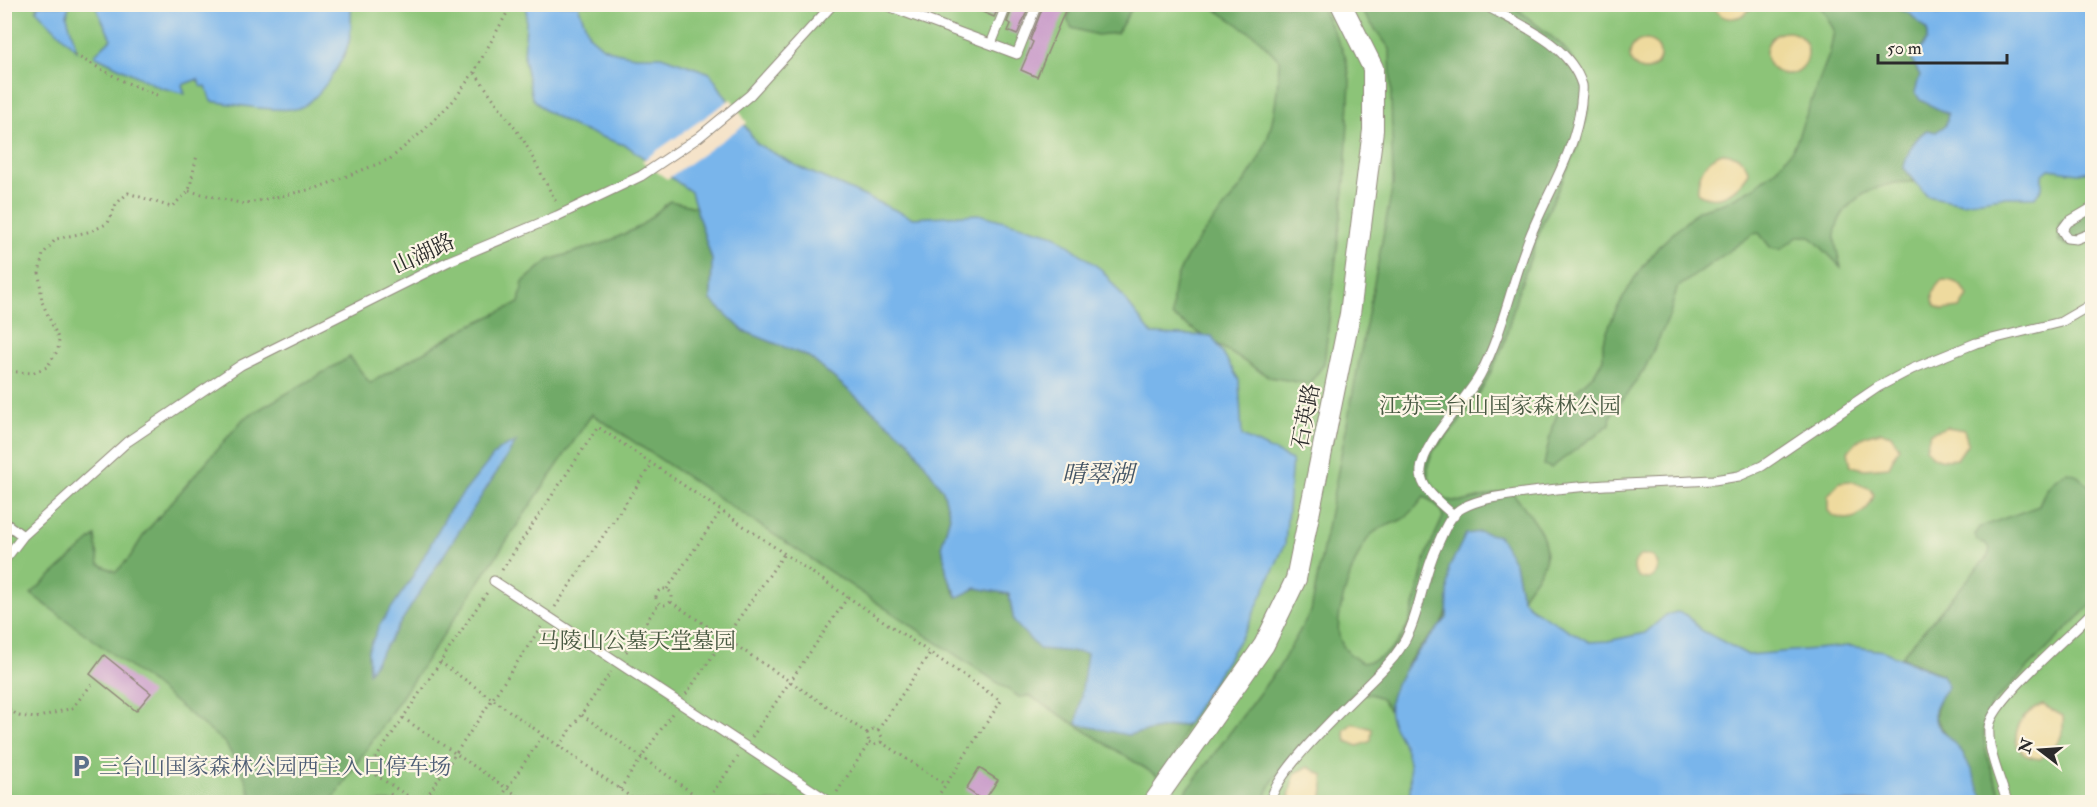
<svg xmlns="http://www.w3.org/2000/svg" width="2097" height="807" font-family="'IM FELL Double Pica','Noto Serif SC',serif">
<style>
.green{fill:#8cc478;stroke:#5c7852;stroke-width:1.5}
.forest{fill:#71aa68;stroke:#4e6a4a;stroke-width:1.5;fill-rule:evenodd}
.sand{fill:#eeda9e;stroke:#8c8264;stroke-width:1.5}
.water{fill:#79b5eb;stroke:#52708b;stroke-width:1.5}
.pier{fill:#f5e3c9}
.building{fill:#ca9eca}
.lines{fill:none;stroke-linecap:round;stroke-linejoin:round}
.service-casing{stroke:#90877a;stroke-width:11}
.minor-casing{stroke:#90877a;stroke-width:22}
.path{stroke:#90877a;stroke-width:3;stroke-dasharray:1.5 4.5;stroke-linecap:butt}
.service{stroke:#fff;stroke-width:9}
.minor{stroke:#fff;stroke-width:20}
.labels{text-anchor:middle;stroke-width:4.5;stroke-linejoin:round;paint-order:stroke}
.street-label{font-size:22px;fill:#2b2b2b;stroke:#fcf5e5}
.park-label{font-size:22px;fill:#485942;stroke:#fcf5e5}
.service-label{font-size:22px;fill:#4e5e75;stroke:#fcf5e5;text-anchor:start}
.water-label{font-size:24px;font-style:italic;fill:#425465;stroke:#fcf5e5}
</style>
<rect width="100%" height="100%" fill="#fcf5e5"/>
<filter id="ink" filterUnits="userSpaceOnUse"><feTurbulence type="fractalNoise" baseFrequency=".0167" numOctaves="2"/><feDisplacementMap in="SourceGraphic" scale="12" xChannelSelector="R" yChannelSelector="G"/><feConvolveMatrix kernelMatrix="1 2 1 2 8 2 1 2 1" color-interpolation-filters="sRGB"/></filter>
<filter id="wash" filterUnits="userSpaceOnUse"><feTurbulence type="fractalNoise" baseFrequency=".008" numOctaves="4" result="noise"/><feDisplacementMap in="SourceGraphic" scale="24" xChannelSelector="R" yChannelSelector="G"/><feGaussianBlur stdDeviation="1.35" result="paint"/><feColorMatrix in="noise" values="0 0 0 0 0 0 0 0 0 0 0 0 0 0 0 0 0 1.4 0 .05"/><feComposite in="paint" operator="in"/></filter>
<g filter="url(#wash)">
<rect width="100%" height="100%" fill="#f5e3c9"/>
<path class="green" d="M5,5H2092V802H5Z"/>
<path class="forest" d="M1073,5V4L1134,5L1117,33L1097,35L1072,28L1067,19Z
M1209,5H1320L1345,55L1350,80L1345,181L1324,364L1309,384L1269,377L1172,316C1173,305 1172,290 1176,280C1194,231 1239,201 1261,154C1275,126 1278,90 1279,60L1257,37Z
M1357,5H1512L1562,45L1585,77L1589,107L1580,141L1542,225L1517,296L1504,344L1484,386L1457,425L1434,450L1428,464V477L1435,489L1446,500L1462,502L1510,490C1526,509 1555,540 1543,566C1538,578 1528,586 1522,598L1515,564L1449,596C1446,631 1436,626 1417,651C1403,668 1394,691 1390,712C1382,694 1372,693 1354,693C1330,719 1268,769 1265,802H1178L1279,667L1311,611L1393,184L1390,49ZM1424,497C1434,502 1441,507 1443,517C1437,531 1429,546 1425,560C1414,600 1412,655 1362,663C1352,656 1344,651 1340,639C1332,619 1356,549 1372,534C1381,526 1390,525 1401,520C1410,516 1418,505 1424,497Z
M1816,5H1889L1909,13L1927,30V40L1912,60L1920,75V100L1948,113L1946,125L1936,132L1927,130C1913,139 1908,153 1904,168L1914,182C1881,181 1840,198 1835,235C1834,244 1839,257 1841,267L1810,236H1799L1780,250L1771,248L1759,233L1753,234L1677,288L1669,317L1644,370L1611,416L1610,424L1551,468L1544,465L1552,427L1562,403L1594,374L1603,359V342L1614,314L1634,279L1658,247L1699,210L1724,203L1753,188L1778,168L1794,147L1830,52L1834,30L1822,9Z
M670,201L696,207L712,260L711,300L744,331L809,357L909,441L943,490L950,516L942,545L947,575L957,597L976,588L1009,594L1014,622L1087,652L1127,735L1187,724L1165,781L1030,696L1019,697L592,414L331,802H251L252,800L245,778L225,743L154,685L31,594L95,536L99,564L116,572L130,557L145,533L244,418L350,357L370,383L467,327L519,303L523,282L549,260L607,242L639,227Z
M2092,205V240L2069,246L2059,241V224Z
M2067,472L2075,474L2092,488V604L1992,704C1973,737 1992,769 2003,802H1985L1963,753L1950,741L1935,717L1943,675L1901,657L1988,556L1990,549L1985,543L1977,541L1976,534L1980,527L2039,506C2042,494 2054,476 2067,472Z"/>
<path class="sand" d="M1713,5H1753C1743,21 1721,24 1713,5Z
M1766 53a21 21 0 1 1 42 0a21 21 0 1 1-42 0Z
M1630 55a15 15 0 1 1 30 0a15 15 0 1 1-30 0Z
M1722,153C1737,154 1744,158 1749,173C1737,191 1720,205 1698,193C1697,174 1705,159 1722,153Z
M1942,280C1955,280 1962,284 1968,296L1960,308L1943,310L1935,306C1930,295 1934,288 1942,280Z
M1947,427L1964,430L1968,443L1957,459C1944,461 1933,460 1926,448L1930,433Z
M1881,432L1891,435L1899,447L1889,467L1865,469L1851,466L1848,452C1856,439 1866,434 1881,432Z
M1851,481L1871,489L1874,495C1868,515 1846,528 1828,511V495L1840,482Z
M1634 567a12 12 0 1 1 24 0a12 12 0 1 1-24 0Z
M2043,705L2063,716C2065,738 2057,747 2040,759C2002,755 2014,713 2043,705Z
M1353,723L1372,729L1371,741L1358,746L1346,741L1344,730Z
M1308,767L1323,775L1324,791L1320,802H1294L1289,796L1295,773Z"/>
<path class="water" d="M39,5H69L67,16L77,51L36,10Z
M95,5H351C351,16 352,30 349,42C344,61 315,107 295,109C268,111 237,105 211,101L206,86L201,87L198,79L182,85L185,94L159,87L94,55L111,39Z
M527,5H578L589,35L603,47L615,52L635,56H661L710,73L757,144L799,167L913,218L979,214L1055,235L1102,270L1152,334L1212,336L1239,380L1242,436L1292,460L1285,544L1247,628L1187,724L1127,735L1077,724L1087,653L1039,649L1014,622L1009,594L976,588L958,597L947,575L942,544L950,516L943,490L909,441L809,357L744,331L711,300L712,260L691,192L627,146L576,128L544,110L532,98L524,59Z
M1889,5H1936L1934,8L1937,14L1945,12L1949,5H2092V171L2078,173L2049,169L2042,175V189L2035,197H2001L1962,203L1927,196L1904,168C1907,153 1913,139 1927,130L1936,132L1946,125L1948,114L1920,100L1915,92L1920,75L1912,60L1927,40V30L1909,13Z
M516,442L369,672L368,651L379,626L410,581L449,511L498,450Z
M1480,532L1499,536L1515,564L1522,598L1532,609L1589,642L1608,641L1645,633L1666,615L1677,612L1687,615L1701,630L1748,655L1849,646L1883,651L1942,675L1948,687C1915,724 1948,728 1964,756C1972,770 1978,787 1985,802H1408C1412,787 1411,763 1405,748C1401,736 1392,728 1390,715C1385,682 1428,641 1447,618L1449,568L1466,534Z"/>
<path class="pier" d="M731,99L747,123L667,179L642,161Z"/>
<g id="blocks">
<path class="building" d="M964,4H1000L994,17Z
M1014,4H1030L1017,35L1008,31L1011,24L1007,22Z
M1044,4H1068L1037,77L1021,70L1033,42L1030,40Z
M104,655L151,693L136,711L90,674Z
M979,768L998,780L984,801L966,789Z"/>
</g>
</g>
<g filter="url(#ink)">
<use href="#blocks" fill-opacity="0" stroke="#90877a" stroke-width="1.5"/>
<g class="lines">
<g class="service-casing">
<path id="service" d="M883,4L1017,54L1037,4
M991,44L1007,4
M2092,208L2068,222L2062,230L2067,238L2076,239L2092,233
M1454,516C1442,504 1419,489 1421,470C1423,442 1466,401 1480,375C1502,334 1510,290 1526,247C1543,198 1575,157 1581,103C1581,98 1583,91 1582,85C1569,43 1518,24 1483,4
M4,522L23,536
M4,561L23,536L127,442L241,365L449,261L557,216L641,176L699,137L750,95L833,4
M494,581L830,802
M1270,802C1277,767 1359,695 1387,665C1422,628 1417,588 1437,546C1443,533 1449,515 1462,508C1481,498 1503,496 1524,493C1586,484 1651,483 1714,480L1739,476L1762,466L1878,387L1912,369L1976,343L2061,322L2092,304
M2007,802C2001,780 1987,751 1989,727C1992,700 2071,635 2092,612"/>
</g>
<g class="minor-casing">
<path id="minor" d="M1154,802L1264,645L1296,579L1350,314L1373,130V68L1341,4"/>
</g>
<path class="path" d="M75,55L125,82L157,95
M475,73L524,141L557,204
M189,191L244,204L317,188L390,159L423,131L454,100L474,72L512,4
M4,371L32,373L47,367L58,350L59,340L42,302L39,273L43,254L56,239L92,231L108,223L116,204L128,193L171,207L189,191L197,155
M502,570L598,427L1001,701L934,802
M656 597a8 8 0 1 1 16 0a8 8 0 1 1-16 0Z
M667,589L721,511
M671,602L867,733
M555,607L652,464
M626,652L659,603
M440,662L638,802
M686,694L784,554
M4,706L19,716L36,718L72,708L92,684
M582,715L705,802
M403,718L527,802
M878,730L930,653
M878,730L882,737L881,741
M867,733L873,729L878,730
M867,733L869,743
M752,737L848,597
M881,742L946,785
M869,743L874,745L881,742
M559,746L611,672
M620,789L673,712
M837,792L869,743
M390,794L403,802
M417,802L368,770L488,591
M423,802L541,627
M498,802L543,735
M706,802L738,757"/>
<use href="#service" class="service"/>
<use href="#minor" class="minor"/>
</g>
</g>
<defs>
<g id="parking-bare" transform="scale(1.8)"><path d="M-3.5-5.5H1a3.5 3.5 0 0 1 0 7H-1V5.5H-3.5ZM-1-3.4V-.6H.8a1.4 1.4 0 0 0 0-2.8Z" fill="#5c6f8a" stroke="#fcf5e5" stroke-width="2.5" paint-order="stroke"/></g>
</defs>
<g fill-rule="evenodd">
<use href="#parking-bare" x="81" y="766"/>
</g>
<g class="labels">
<g class="street-label">
<text transform="translate(423 253) rotate(-25)" y="8">山湖路</text>
<text transform="translate(1305 416) rotate(-79)" y="8">石英路</text>
</g>
<g class="park-label">
<text x="1500" y="413">江苏三台山国家森林公园</text>
<text x="637" y="648">马陵山公墓天堂墓园</text>
</g>
<g class="service-label">
<text x="99" y="774">三台山国家森林公园西主入口停车场</text>
</g>
<g class="water-label">
<text x="1098" y="482">晴翠湖</text>
</g>
</g>
<rect width="2097" height="807" fill="none" stroke="#fcf5e5" stroke-width="24"/>
<g transform="translate(2040 750) rotate(287)" stroke="#fcf5e5" stroke-width="4.5" paint-order="stroke">
<path d="M0-4.5L10 22L0 15L-10 22Z" fill="#2b2b2b"/>
<text y="-9" font-size="16" font-weight="bold" text-anchor="middle" fill="#2b2b2b">N</text>
</g>
<path d="M1878 54v9h129v-9" fill="none" stroke="#2b2b2b" stroke-width="3"/>
<text x="1887" y="54" font-size="18" fill="#2b2b2b" stroke="#fcf5e5" stroke-width="4.5" paint-order="stroke">50 m</text>
</svg>
